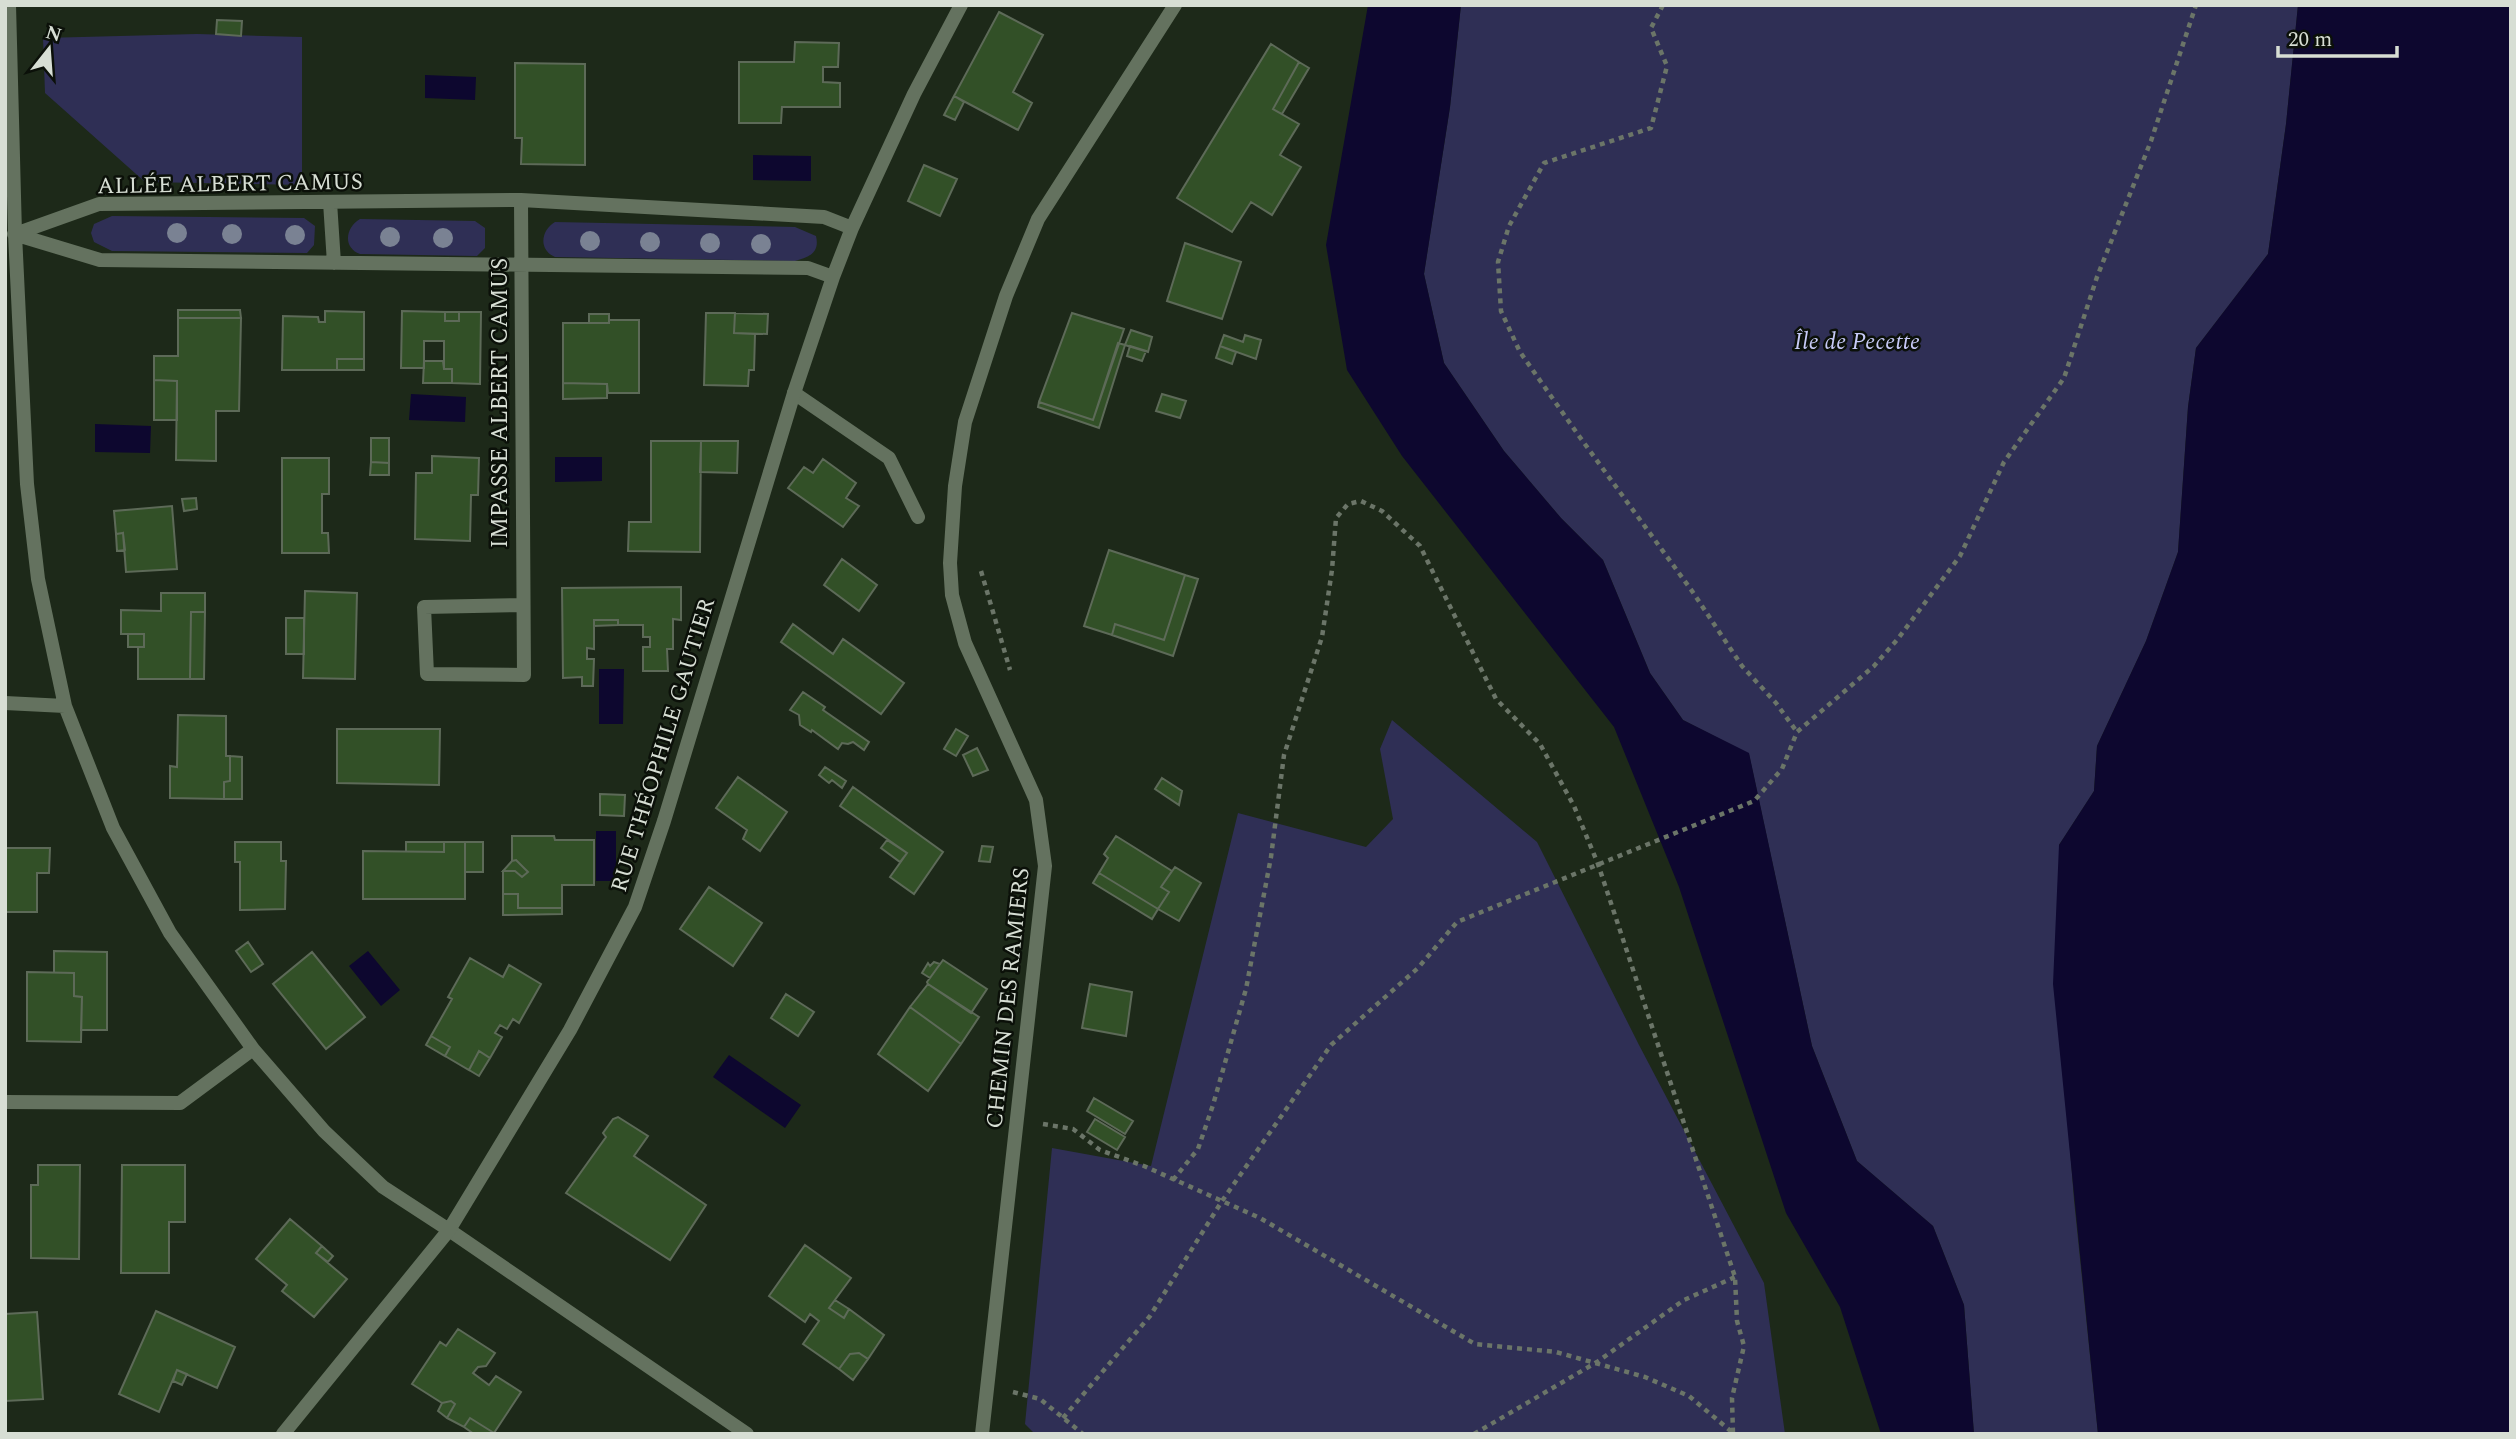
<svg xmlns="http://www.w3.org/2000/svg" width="2516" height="1439" font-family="Spectral,serif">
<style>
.green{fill:#2f2f55}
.water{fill:#0d072f}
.building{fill:#325027;stroke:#5d6a58;stroke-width:2}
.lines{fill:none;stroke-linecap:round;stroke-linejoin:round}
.path{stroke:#6b7568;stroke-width:4.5;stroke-dasharray:5 5;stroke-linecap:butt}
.lane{stroke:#64725f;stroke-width:14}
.street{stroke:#64725f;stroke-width:14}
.tree{fill:#7a8293}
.labels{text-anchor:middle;stroke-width:5;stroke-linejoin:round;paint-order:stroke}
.street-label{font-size:23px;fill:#d7ded4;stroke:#0b1009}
.park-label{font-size:23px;font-style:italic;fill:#c7caf7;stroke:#0b1009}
</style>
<rect width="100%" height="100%" fill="#1d2919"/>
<path class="green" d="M1461,5H2298L2286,124L2268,254L2196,348L2188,407L2178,552L2146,641L2097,746L2094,791L2059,845L2065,1084L2074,1200L2098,1434H1974L1964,1305L1933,1226L1857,1161L1812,1046L1749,754L1683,720L1650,673L1603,560L1561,518L1504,451L1444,363L1424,274L1450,107Z
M197,34L302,37V185L145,182L45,93L43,38Z
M112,216L304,218L315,226L314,245L307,253L112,251L94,242L91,233L94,224Z
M360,219L475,221L485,228V248L477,256L360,254C342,247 346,227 360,219Z
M555,222L795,227L816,236C820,253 809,257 795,261L555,257C538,250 541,230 555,222Z
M1392,720L1537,842L1639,1045L1764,1283L1785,1434H1035L1025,1424L1052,1148L1151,1166L1238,813L1366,847L1393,819L1380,749Z"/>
<path class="water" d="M1368,5H1461L1450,107L1424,274L1444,363L1504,451L1561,518L1603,560L1650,673L1683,720L1749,753L1812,1046L1857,1161L1933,1226L1964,1305L1974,1434H1881L1840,1307L1786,1213L1679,887L1614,727L1402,456L1347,370L1326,245Z
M2298,5H2511V1434H2098L2053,984L2059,845L2094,791L2097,746L2146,641L2178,552L2188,407L2196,348L2268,254L2286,124Z
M425,75L476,77L475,100L425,98Z
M753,155L811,156V181L753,180Z
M411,394L466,397L465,422L409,420Z
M95,424L151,426L150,453L95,452Z
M555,457H602V481L555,482Z
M599,669H624L623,724H599Z
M596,831H616V881H596Z
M368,951L400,990L381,1006L349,966Z
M729,1055L801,1105L785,1128L713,1077Z"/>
<path class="building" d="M999,12L1043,35L1013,92L1032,103L1018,130L954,96Z
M217,20L242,21L241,36L216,34Z
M795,42L839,43L838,67H823V82L840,83V107H782L781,123H739V62H794Z
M1271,44L1299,62L1273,109L1299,124L1280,155L1301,167L1272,215L1251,202L1232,232L1177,198Z
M1299,62L1309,68L1282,114L1273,109Z
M515,63L585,64V165L521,164L522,138H515Z
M954,96L964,102L955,120L944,115Z
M924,165L957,179L940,216L908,201Z
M1185,243L1241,262L1222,319L1167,301Z
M178,310H240L241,318H178Z
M325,311L364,312V359H337V370H282L283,316L318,317L319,322H325Z
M402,311L445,312V321H459V312H481L480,384L452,383V369H444V341H424V368H401Z
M445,312H459V321H445Z
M706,313H735L734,333L755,334L754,370H749L748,386L704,385Z
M735,313L768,314L767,334L734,333Z
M1072,313L1124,329L1093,420L1039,402Z
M589,314H609V323H589Z
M178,318H241L239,411H216V461L176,460L177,381L154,380V356H178Z
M609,320H639V393H608L607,384L563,383V323H609Z
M1131,330L1152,337L1148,352L1125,345Z
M1224,335L1243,342L1245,335L1261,340L1256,359L1220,346Z
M1118,343L1125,345L1099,428L1038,407L1039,402L1093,420Z
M1130,346L1146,351L1142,361L1127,356Z
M1220,346L1236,352L1232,364L1216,358Z
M337,359H364V370H337Z
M424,361H443L444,369H452V383H423Z
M154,380L177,381V420H154Z
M563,383L607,384V398L563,399Z
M1162,394L1186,401L1180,418L1156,411Z
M371,438H389V463L371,462Z
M651,441H701L700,552L628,551L629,522H651Z
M701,441H738L737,473L700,472Z
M432,456L479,458L478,495H471L470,541L415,539L416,473H432Z
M282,458H329V494H322V533H328L329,553H282Z
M823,459L856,483L846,498L859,506L843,527L788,488L804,467L813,473Z
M371,462L389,463V475H370Z
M196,498L197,509L184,511L182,499Z
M172,506L177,569L126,572L123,533L116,534L114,511Z
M123,533L125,550L117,551L116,534Z
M1109,550L1185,575L1164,640L1115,624L1112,635L1084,626Z
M842,559L877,585L859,611L824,585Z
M1185,575L1198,579L1173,656L1112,635L1115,624L1164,640Z
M681,587V620L673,619V649H667L668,671H643V647H650V637H643V625H618V620H594V649L587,648V659H594L593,686H582V677L563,678L562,588Z
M305,591L357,593L355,679L303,678Z
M161,593H205V612H191L190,679H138V647H144V634H121V610L161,611Z
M191,612H205L204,679H190Z
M286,618H304V654H286Z
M594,620H618V625L594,626Z
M793,624L833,654L843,639L904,683L881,714L781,642Z
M128,634H144V647H128Z
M803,692L825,707L823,710L869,742L864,750L853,742L848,744L842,743L838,749L812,730L811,732L800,725L799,715L790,710Z
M178,715L226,716V756H230V781L224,782V799L170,798V766L177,767Z
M337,729H440L439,785L337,783Z
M956,729L968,736L956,756L944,749Z
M977,748L988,770L973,776L963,755Z
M230,756L242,757V799H224V782L230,781Z
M825,767L846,781L842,788L832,780L829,783L819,775Z
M738,777L787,812L760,851L743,839L747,830L716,808Z
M1162,778L1182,791L1179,805L1155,789Z
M853,787L943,852L914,894L890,877L907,853L840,806Z
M600,794L625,795L624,816L600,815Z
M512,836H554L555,840H594V885H562V908H518V894H503V871H515L522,877L528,872L516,860L512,861Z
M1116,836L1172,871L1161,887L1169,892L1158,909L1099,873L1108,858L1104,854Z
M887,840L907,853L900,862L881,848Z
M235,842H281V861H286L285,909L240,910V862H235Z
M406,842H444V852H406Z
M444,842H465V899H363V851L444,852Z
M465,842H483V872H465Z
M982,846L993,847L990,862L979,861Z
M5,848H50L49,873H37V912H5Z
M516,860L528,872L522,877L515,871H503L512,861Z
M1175,867L1201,883L1179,921L1158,909L1169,892L1161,887Z
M1099,873L1158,909L1152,919L1093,883Z
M709,887L762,923L733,966L680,929Z
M503,894H518V908H562V914L503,915Z
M248,942L263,964L251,972L236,951Z
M54,951L107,952V1030H81L82,997L74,996V973H54Z
M312,952L365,1017L326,1049L273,984Z
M470,958L503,977L509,965L541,984L519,1023L513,1019L507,1029L500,1025L495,1033L502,1037L490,1058L479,1051L469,1070L445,1056L450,1047L431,1036L452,999L448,997Z
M943,960L987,989L971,1013L928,984L927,982Z
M934,962L940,964L930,978L922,973L928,963L930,966Z
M27,972L74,973V996L82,997L81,1042L27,1041Z
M928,984L979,1017L961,1044L910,1007Z
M1090,984L1132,992L1126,1036L1082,1028Z
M786,994L814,1012L798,1036L771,1018Z
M910,1007L961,1044L928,1091L878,1054Z
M431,1036L450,1047L445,1056L426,1045Z
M479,1051L490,1058L479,1076L469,1070Z
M1094,1098L1133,1121L1125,1134L1087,1111Z
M618,1117L648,1136L634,1156L706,1205L670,1260L566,1193L606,1137L603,1133L613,1119Z
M1095,1119L1125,1137L1117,1150L1087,1132Z
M38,1165H80L79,1259L31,1258V1185H38Z
M122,1165H185V1222H169V1273H121Z
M290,1219L322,1246L316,1253L347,1279L314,1317L282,1291L287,1285L256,1259Z
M805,1245L851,1278L829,1308L844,1318L849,1309L884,1335L868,1359L859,1353L850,1354L839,1369L803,1344L819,1321L810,1314L805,1322L769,1296Z
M322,1246L333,1256L328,1262L316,1253Z
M835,1300L849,1309L844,1318L829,1308Z
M156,1311L235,1347L217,1388L177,1370L159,1412L119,1394Z
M37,1312L43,1399L5,1401V1314Z
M458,1329L495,1353L486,1366L478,1367L473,1373L489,1385L496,1376L521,1392L494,1433L470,1418L464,1427L447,1418L455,1404L451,1401L442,1403L412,1384L440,1342L446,1346Z
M859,1353L868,1359L853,1380L839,1369L850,1354Z
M177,1370L187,1374L182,1385L173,1381Z
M451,1401L455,1404L447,1418L438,1411L442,1403Z
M470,1418L494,1433V1434H474L464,1427Z"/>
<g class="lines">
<path class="path" d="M1663,5L1651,28L1667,66L1651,128L1544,163L1509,226L1498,262L1501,311L1520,352L1579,436L1692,591L1742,666L1776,703L1797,732
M981,571L1010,670
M1043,1124L1073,1129L1100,1150L1144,1166L1260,1218L1475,1344L1556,1352L1645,1377L1689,1396L1733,1433
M1173,1180L1198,1149L1213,1105L1246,989L1271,857L1284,755L1322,637L1332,570L1336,518L1348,504L1361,501L1382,511L1420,546L1496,699L1540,744L1574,806L1598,864L1735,1277L1737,1321L1744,1346L1732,1398L1733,1434
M1013,1392L1040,1399L1083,1434
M1063,1418L1150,1316L1222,1201L1331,1045L1418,968L1457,922L1754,801L1782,769L1797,732L1874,666L1897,640L1960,556L2004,462L2064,378L2097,277L2151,141L2196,5
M1474,1434L1597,1362L1684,1300L1735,1277"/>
<path class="lane" d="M794,393L889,458L918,517
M449,1230L747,1434"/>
<path class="street" d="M9,5L15,234L27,484L38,579L65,706L113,828L170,933L253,1049L324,1131L383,1187L449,1230
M521,200L524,675L427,674L424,607L523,605
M330,202L334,263
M14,234L100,260L808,268L833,277
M15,234L99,204L521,200L824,217L852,228
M5,703L65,706
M5,1102L180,1103L253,1049
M283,1434L449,1230L570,1030L635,907L664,821L794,393L833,277L852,228L914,94L961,5
M982,1434L1045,866L1036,800L965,643L952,595L950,563L955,486L965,422L1006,296L1038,219L1175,5"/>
</g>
<g class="tree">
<circle cx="177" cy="233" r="10"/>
<circle cx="232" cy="234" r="10"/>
<circle cx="295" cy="235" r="10"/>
<circle cx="390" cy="237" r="10"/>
<circle cx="443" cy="238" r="10"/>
<circle cx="590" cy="241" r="10"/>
<circle cx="650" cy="242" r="10"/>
<circle cx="710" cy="243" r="10"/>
<circle cx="761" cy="244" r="10"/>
</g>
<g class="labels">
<g class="street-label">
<text transform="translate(230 183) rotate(-1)" y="8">ALLÉE ALBERT CAMUS</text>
<text transform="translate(499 403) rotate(-90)" y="8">IMPASSE ALBERT CAMUS</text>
<text transform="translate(662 745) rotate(-73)" y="8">RUE THÉOPHILE GAUTIER</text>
<text transform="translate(1007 998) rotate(-84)" y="8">CHEMIN DES RAMIERS</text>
</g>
<g class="park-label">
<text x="1857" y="349">Île de Pecette</text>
</g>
</g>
<rect width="2516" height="1439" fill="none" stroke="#d7ded4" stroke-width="14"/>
<g transform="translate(49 49) rotate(17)" stroke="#0b1009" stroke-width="5" paint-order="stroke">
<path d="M0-5L12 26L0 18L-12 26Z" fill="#d7ded4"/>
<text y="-10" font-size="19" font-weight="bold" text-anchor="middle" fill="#d7ded4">N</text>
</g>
<path d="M2278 46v10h119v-10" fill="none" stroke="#d7ded4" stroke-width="3.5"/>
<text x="2288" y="46" font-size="21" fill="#d7ded4" stroke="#0b1009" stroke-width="5" paint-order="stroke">20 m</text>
</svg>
